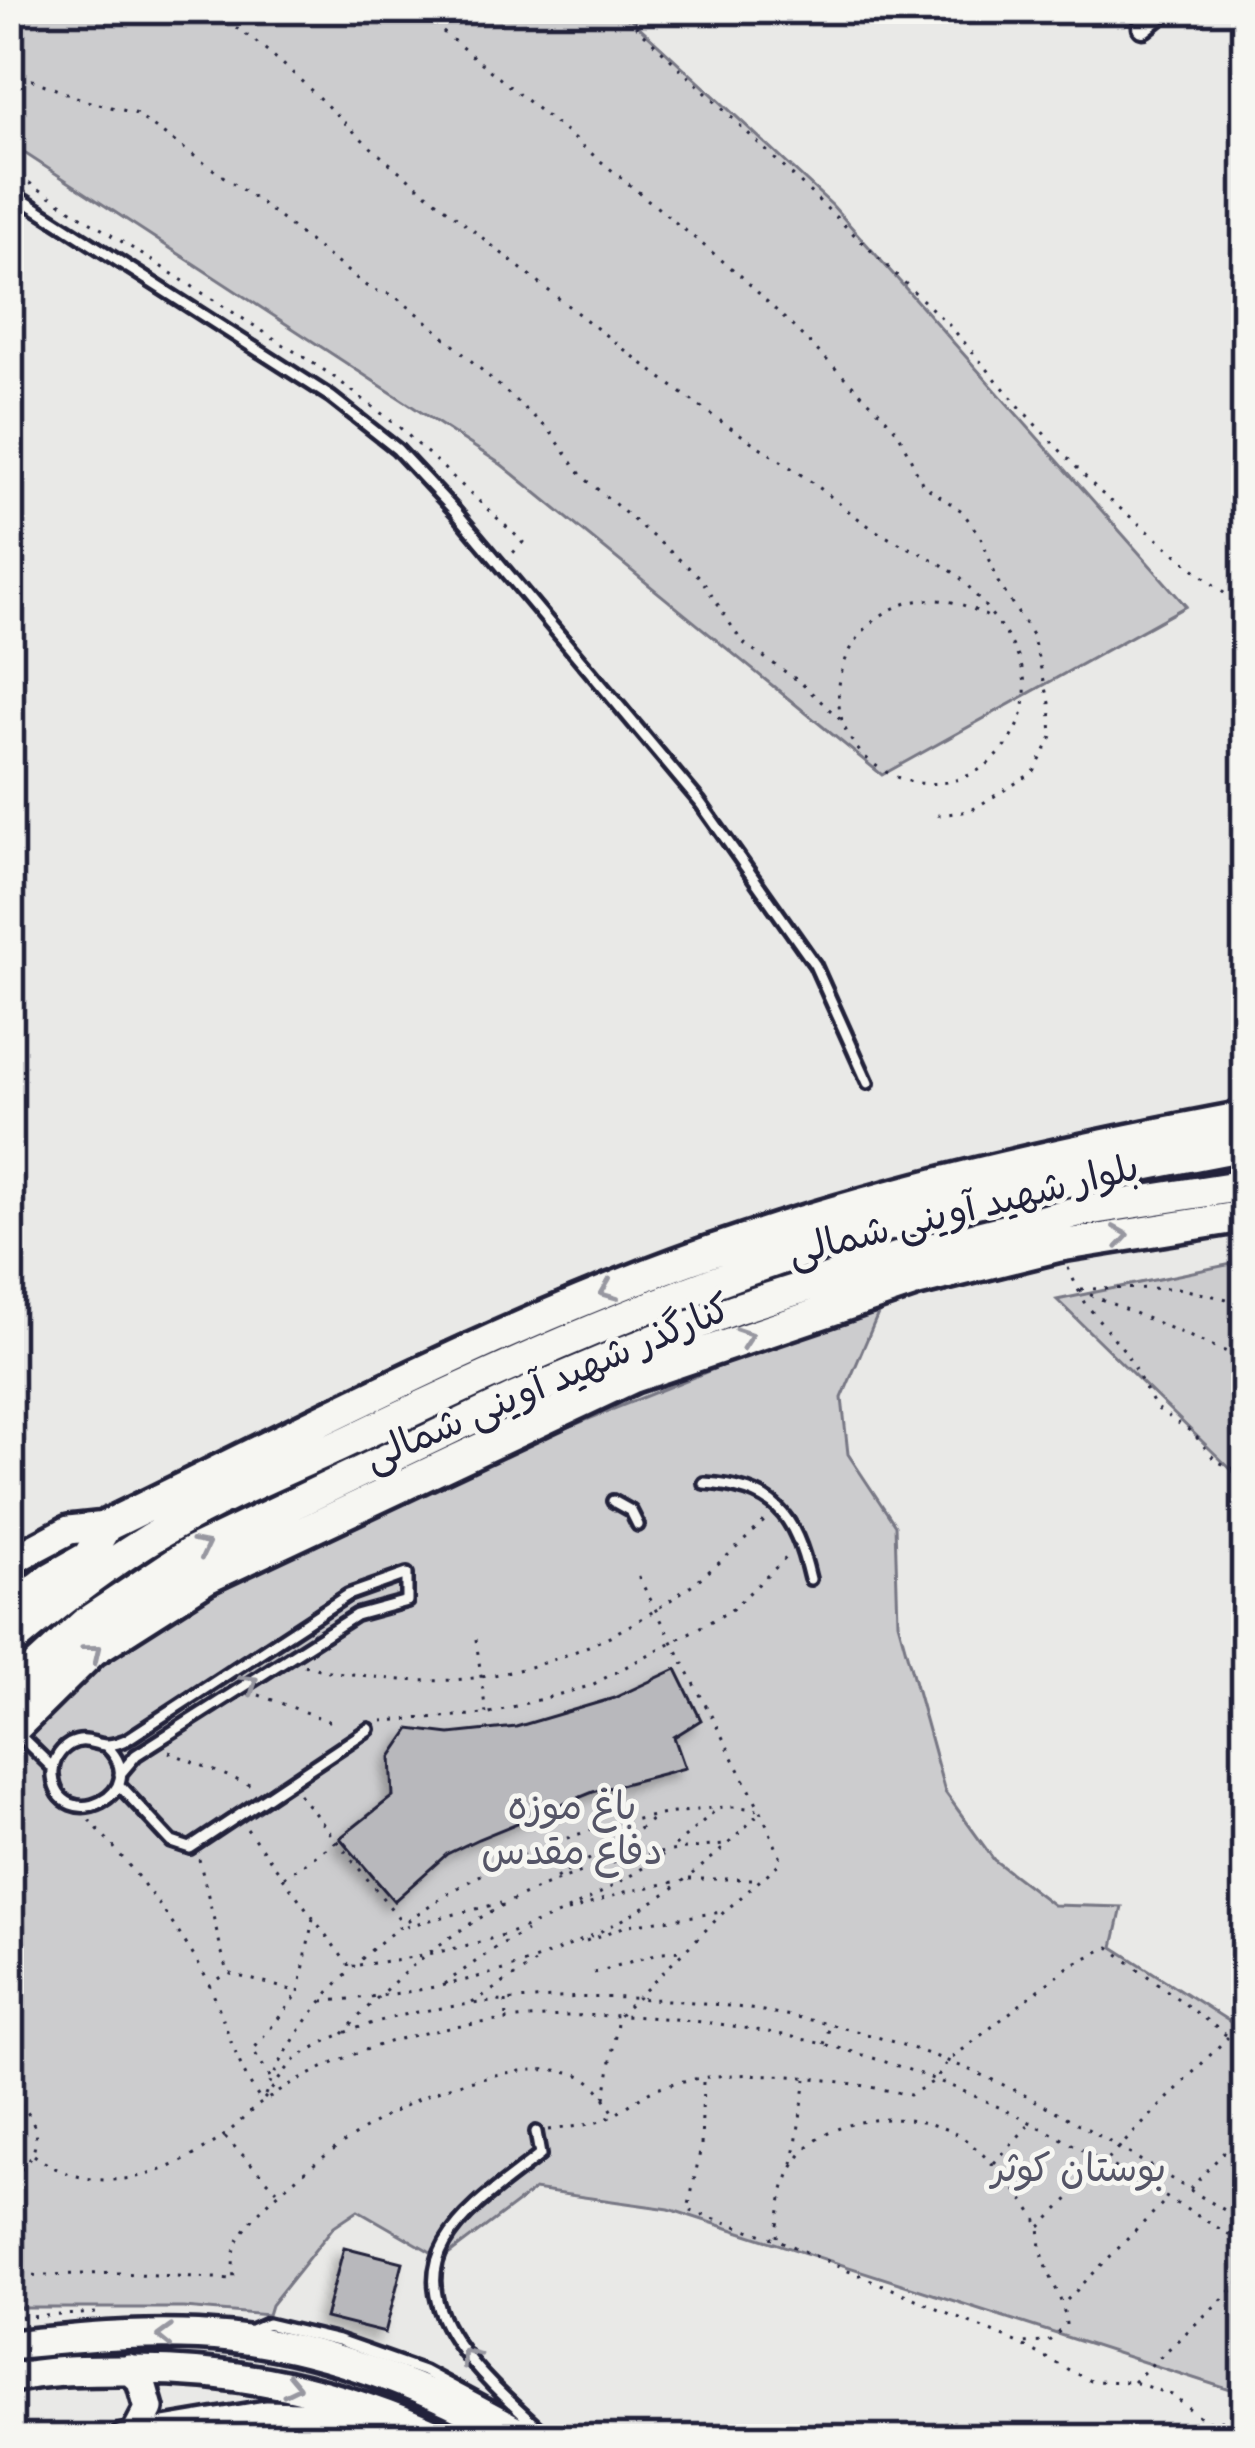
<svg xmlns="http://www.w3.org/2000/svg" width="1255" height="2448" font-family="'Patrick Hand','Playpen Sans Arabic',sans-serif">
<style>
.built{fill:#dadada}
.green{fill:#ccccce;stroke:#777784;stroke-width:3}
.building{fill:#b8b8bc;stroke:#22223b;stroke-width:3;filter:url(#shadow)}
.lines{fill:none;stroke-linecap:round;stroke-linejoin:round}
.lane-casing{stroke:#22223b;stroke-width:18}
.street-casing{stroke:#22223b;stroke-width:27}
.secondary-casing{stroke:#22223b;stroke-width:36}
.primary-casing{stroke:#22223b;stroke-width:39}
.path{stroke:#22223b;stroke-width:3;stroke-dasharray:3 9;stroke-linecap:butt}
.lane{stroke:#f6f6f2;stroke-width:9}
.street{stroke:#f6f6f2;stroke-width:18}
.secondary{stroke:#f6f6f2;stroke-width:27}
.primary{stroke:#f6f6f2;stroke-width:30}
.oneway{stroke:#9797a0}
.labels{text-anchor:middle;stroke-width:10;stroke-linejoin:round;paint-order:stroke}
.street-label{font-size:39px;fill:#22223b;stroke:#f6f6f2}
.park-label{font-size:39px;fill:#555567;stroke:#f6f6f2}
</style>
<defs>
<filter id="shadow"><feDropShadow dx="-8" dy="8" stdDeviation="6" flood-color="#0004"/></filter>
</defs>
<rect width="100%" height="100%" fill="#e9e9e7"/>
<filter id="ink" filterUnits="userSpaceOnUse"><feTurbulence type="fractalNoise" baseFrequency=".00833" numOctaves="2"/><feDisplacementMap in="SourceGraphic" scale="24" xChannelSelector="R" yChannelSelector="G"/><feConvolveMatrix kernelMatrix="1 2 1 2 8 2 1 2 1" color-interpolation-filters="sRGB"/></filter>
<g filter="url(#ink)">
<path class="built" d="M292,2430L350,2431L379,2439H237Z"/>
<path class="green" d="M9,9H620L832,205L1186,606L882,775L502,465L9,143Z
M1246,1261V1484L1057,1300Z
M880,1309L842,1398L848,1454L895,1525L898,1622L945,1792L994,1860L1053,1905L1122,1907L1113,1947L1246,2032V2395L669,2209L534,2190L443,2259L358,2210L334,2226L271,2305L268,2315L184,2308H9V1755L50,1710L121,1647L210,1594L536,1440L756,1352Z"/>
<path class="building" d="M676,1669L701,1720L674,1737L685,1768L593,1792L478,1839L447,1854L394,1901L340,1838L393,1796L391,1757L410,1729L450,1734L516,1727L614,1698Z
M344,2247L403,2262L385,2333L325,2318Z"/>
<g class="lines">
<g class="lane-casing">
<path id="lane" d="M9,191L331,397L397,449L455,511L699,801L815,965L868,1083
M704,1483C774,1487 795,1514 810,1579
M613,1501L631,1511L638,1525
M16,1732L53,1768
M105,1745C158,1793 59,1838 53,1776C52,1763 58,1751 70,1744C85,1736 94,1745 107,1745C114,1745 120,1742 126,1740L348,1595L407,1574V1601L356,1615L136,1755L120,1774
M119,1785L172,1842L190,1848L369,1729
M536,2132L540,2155C508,2181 466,2207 445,2243C402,2317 502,2394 550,2439
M249,2332L267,2324L338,2341L423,2371L533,2430"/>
</g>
<g class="street-casing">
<path id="street" d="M1143,27L1165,9"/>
</g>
<g class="secondary-casing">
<path id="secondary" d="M9,1562L69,1530L106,1526
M9,2345C83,2338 156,2330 230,2338C323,2348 436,2389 515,2439
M129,2369L141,2380L149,2408L135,2435
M9,2379C45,2370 83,2370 120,2370C237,2368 338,2390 444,2439
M123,2439L266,2415L367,2418"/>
</g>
<g class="primary-casing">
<path id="primary" d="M9,1611L51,1578L88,1557L106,1526C305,1430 501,1325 709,1252C884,1191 1064,1151 1246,1117
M9,1644C60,1601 112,1560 170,1527C230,1492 297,1466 359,1436C534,1352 712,1274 900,1222C1014,1190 1130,1167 1246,1145
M9,1693L84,1624L190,1553L515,1398L623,1352L735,1309L906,1255L1080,1211L1246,1185
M9,1733L93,1650L206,1578L633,1377L916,1281L1058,1246L1246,1216"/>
</g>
<path class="path" d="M205,9C268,42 312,93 364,141C390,165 420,187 448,210C528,275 608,338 691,400C734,432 781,459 825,492C841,505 858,519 875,530C905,549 945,559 968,586C989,611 1019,645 1024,677C1036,752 952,809 886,772C777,711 874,543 991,619
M415,9L741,276L880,412L898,432L923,485L962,511L982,539L998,582L1032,635L1050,703L1052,737L1034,772L970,811L932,816
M618,9L951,327L1032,421L1100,492L1246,611
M9,71L87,101L134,113L262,204L370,289L393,295L421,316L550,431L582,476L700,577L742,642L800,682L844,723
M9,170L330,374L398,426L523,542L512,554
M1068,1268L1084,1302L1124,1350L1156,1408L1193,1433L1216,1461L1246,1474
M1081,1289L1177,1288L1227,1299L1246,1298
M1079,1290L1246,1360
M476,1639L486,1714
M304,1665C325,1672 347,1673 368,1676C523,1701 662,1626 767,1518
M259,1695L331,1722
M382,1721L486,1714L590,1686L730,1611L789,1555
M169,1752L254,1787
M299,1794L402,1922
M89,1820C123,1854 186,1937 207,1980C227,2022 233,2061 261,2101
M247,1829L352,1970
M675,1846L717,1809
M199,1859L227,1973L299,1992L313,1918
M284,1877L336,1842
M556,1878L627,1838L655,1817
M689,1879H757
M567,1912L625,1892L679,1881
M406,1926L501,1903
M586,1941L629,1925L722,1912
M359,1965C483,1949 563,1923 667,1852
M594,1973L662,1952L683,1951
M444,1984L498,1946L526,1931
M209,1986L226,1974
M323,2001C489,1991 644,1937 760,1812
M506,2001L507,2020
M472,2003L535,1963
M343,2034C448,1915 569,1856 726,1845
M824,2044L830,2026
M270,2077L253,2050L298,1994
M703,2082L701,2147L688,2210L776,2239L1018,2343L1090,2381L1133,2382L1172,2395L1206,2422L1239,2420L1246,2425
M265,2095C328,1940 513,1833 674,1813C701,1810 730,1803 757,1810
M9,2097C45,2116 44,2160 9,2179
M605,2098L618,2017L724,1912L782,1861L761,1811L636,1572
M264,2099C275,2086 286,2067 299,2057C353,2020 428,2008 491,2002C670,1986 853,2011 1016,2091C1095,2129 1169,2180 1246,2222
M549,2130C570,2127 593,2126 612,2116C628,2108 643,2092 660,2087C739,2063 831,2078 910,2095L936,2080L947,2062L1072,1964L1109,1947L1246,2050
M225,2137L277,2190
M34,2155C95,2201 169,2177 225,2135C239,2124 251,2109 266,2100C310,2072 356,2050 407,2037C576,1996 772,2016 933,2079C1043,2121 1145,2186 1246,2244
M994,2163L1028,2126
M793,2164L806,2079
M1190,2189L1246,2128
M1234,2213L1246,2201
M1041,2227L1228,2037
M777,2237C779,2214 782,2185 794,2165C824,2112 914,2108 961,2137C983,2150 1032,2204 1040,2228C1041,2230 1040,2245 1041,2247C1046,2275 1064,2296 1066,2325L1048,2342L1020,2343
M9,2276L119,2273L234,2279C233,2267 232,2254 237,2243C259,2194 376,2117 425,2096C462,2080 540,2060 579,2075C597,2082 605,2099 615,2115
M1067,2300L1166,2200
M9,2318L97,2313
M1133,2382L1246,2277"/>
<use href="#lane" class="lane"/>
<use href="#street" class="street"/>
<use href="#secondary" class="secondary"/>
<use href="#primary" class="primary"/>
</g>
<defs><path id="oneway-chevron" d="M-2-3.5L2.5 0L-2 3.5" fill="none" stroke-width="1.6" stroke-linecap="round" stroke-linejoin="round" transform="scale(3)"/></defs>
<g class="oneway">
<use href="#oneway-chevron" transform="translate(1121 1236) rotate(-9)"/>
<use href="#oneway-chevron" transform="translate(608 1291) rotate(158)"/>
<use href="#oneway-chevron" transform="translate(745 1337) rotate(-19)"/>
<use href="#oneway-chevron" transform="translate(202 1547) rotate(-27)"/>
<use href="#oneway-chevron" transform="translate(93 1652) rotate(-39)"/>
<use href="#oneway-chevron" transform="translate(250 1683) rotate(-33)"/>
<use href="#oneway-chevron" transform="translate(165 2336) rotate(-178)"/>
<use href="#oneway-chevron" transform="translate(468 2356) rotate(-128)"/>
<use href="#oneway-chevron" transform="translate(292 2386) rotate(12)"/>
</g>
</g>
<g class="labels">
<g class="street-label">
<text transform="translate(963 1208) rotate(-14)" y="14">بلوار شهید آوینی شمالی</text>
<text transform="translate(547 1381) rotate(-23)" y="14">کنارگذر شهید آوینی شمالی</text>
</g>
<g class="park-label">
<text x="572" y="1819">باغ موزه<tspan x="572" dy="45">دفاع مقدس</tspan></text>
<text x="1079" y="2181">بوستان کوثر</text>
</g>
</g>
<rect width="1255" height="2448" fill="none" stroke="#f6f6f2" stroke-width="48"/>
<rect x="24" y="24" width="1207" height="2400" fill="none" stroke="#22223b" stroke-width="4.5" filter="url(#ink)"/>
</svg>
